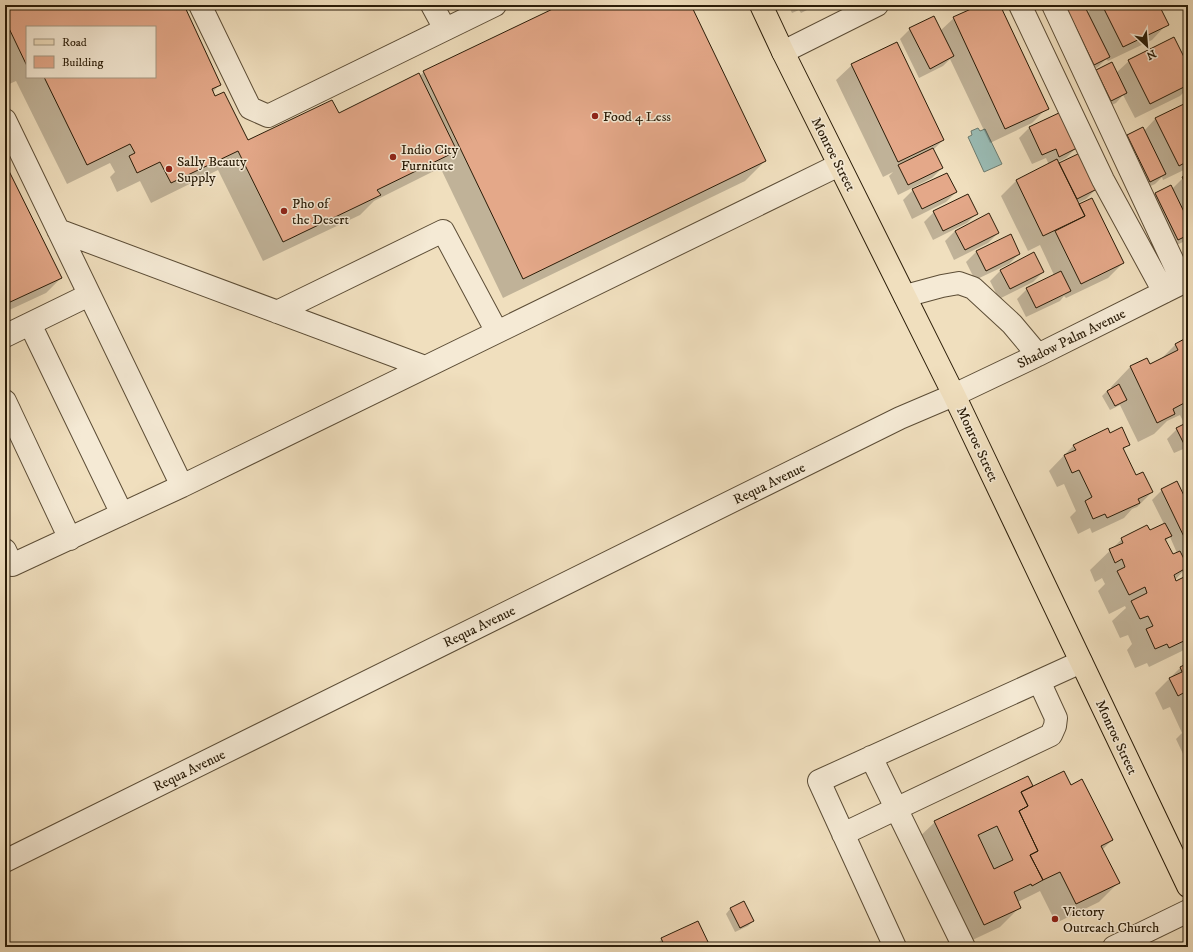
<svg xmlns="http://www.w3.org/2000/svg" width="1193" height="952" font-family="'IM FELL DW Pica',serif">
<style>
.water{fill:#9abcb5;stroke:#6d7c70}
.shadow{fill:#0003;fill-rule:evenodd}
.building{fill:#e4a889;stroke:#2a1c08;fill-rule:evenodd}
.lines{fill:none;stroke-linecap:round;stroke-linejoin:round}
.minor-casing{stroke:#5c4d36;stroke-width:24}
.major-casing{stroke:#2a1c08;stroke-width:24}
.minor{stroke:#f5ead5;stroke-width:22}
.major{stroke:#f0dfbe;stroke-width:22}
.poi-dot{fill:#8f2418;stroke:#f5ead5;stroke-width:1.5}
.labels{text-anchor:middle;stroke-width:3;stroke-linejoin:round;paint-order:stroke}
.poi-label{font-size:14px;fill:#2a1c08;stroke:#f5ead5;text-anchor:start}
.street-label{font-size:14px;fill:#2a1c08;stroke:#f5ead5}
</style>
<rect width="100%" height="100%" fill="#f0dfbe"/>
<filter id="stains"><feTurbulence type="fractalNoise" baseFrequency=".005" numOctaves="4"/><feColorMatrix values="0 0 0 0 .2 0 0 0 0 .09 0 0 0 0 .02 0 0 0 .5 -.17"/></filter>
<radialGradient id="worn" r=".72"><stop offset=".6" stop-color="#630" stop-opacity="0"/><stop offset="1" stop-color="#630" stop-opacity=".3"/></radialGradient>
<path class="water" d="M978,128L980,131L985,129L1002,164L984,172L968,137L972,135L971,131Z"/>
<path class="shadow" d="M5,5H183L220,84L212,93L248,142L338,114L420,76L424,72L563,5H690L765,161L745,181L503,298L440,167L436,170L374,201L360,215L263,261L218,170L151,203L140,181L117,192L110,177L115,172L110,163L67,184L16,81L7,85L5,81ZM27,27H155V77H27Z
M788,5H817L801,13L799,10L792,13Z
M982,5H999L1047,108L1032,123L990,143L950,59L943,66L919,78L900,39L910,29L940,31L954,18Z
M1078,5H1083L1087,13L1095,5H1158L1167,24L1152,40L1108,61L1106,59L1098,67L1084,74L1068,10Z
M1129,61L1188,67V88L1180,96L1135,118L1123,95L1116,103L1101,110L1087,81L1097,71L1116,73Z
M852,65L943,140L933,150L942,168L932,178L898,195L889,176L893,172L883,177L836,80Z
M1188,103V168L1163,180L1162,177L1155,184L1140,191L1118,146L1128,136L1144,131L1155,119Z
M1029,128L1076,148L1066,158L1058,162L1059,165L1079,155L1096,189L1086,199L1078,203L1123,263L1108,278L1066,298L1064,296L1060,301L1026,317L1017,299L1027,289L1054,275L1040,245L1028,251L1001,196L1016,181L1049,165L1046,158L1032,164L1019,138Z
M5,165L61,278L46,293L5,312Z
M1188,175V237L1183,242L1168,249L1146,204L1156,194L1172,189L1183,178Z
M913,190L956,192L946,202L912,219L903,200Z
M934,212L977,213L967,223L933,240L924,222Z
M955,231L998,233L988,243L954,260L945,241Z
M1010,235L1019,254L1009,264L975,280L966,262L976,252Z
M1034,254L1043,272L1033,282L999,299L990,281L1000,271Z
M1188,338V418L1183,421L1180,415L1167,421L1154,434L1138,442L1120,405L1110,410L1102,396L1107,391L1112,389L1111,387L1130,367L1150,365L1160,360L1176,344Z
M1188,423V447L1174,453L1167,439L1177,429Z
M1110,434L1129,444L1123,450L1136,477L1152,492L1137,507L1132,509L1124,518L1092,533L1090,528L1078,534L1070,517L1076,511L1064,484L1057,487L1049,471L1074,445Z
M1162,490L1188,506V575L1185,569L1175,580L1176,582L1188,576V645L1182,651L1149,667L1147,663L1135,668L1127,650L1132,644L1128,635L1120,638L1112,621L1126,608L1125,606L1109,614L1098,591L1105,584L1102,578L1095,582L1090,570L1122,539L1149,531L1164,524L1152,500ZM1170,537L1177,553L1172,556L1165,541Z
M1188,664V754L1184,756L1176,739L1182,733L1170,707L1163,710L1155,693L1180,668Z
M1027,778L1032,788L1071,786L1112,840L1102,850L1118,883L1099,902L1056,923L1040,891L1018,902L1020,907L1000,927L964,944L915,841L935,822Z
M743,902L753,921L748,926L735,932L726,914L730,909Z
M662,939L708,944L705,947H654Z"/>
<path class="building" d="M5,5H184L221,85L212,89L215,96L224,92L248,140L332,100L339,113L419,73L457,151L377,190L381,195L283,242L238,151L171,183L160,162L137,173L129,156L135,153L130,144L87,165L44,77H155V27H27V66L5,20Z
M561,5H691L766,161L523,279L423,71Z
M980,5H1000L1049,109L1005,129L953,17Z
M1076,5H1084L1110,57L1094,65L1067,9Z
M1102,5H1159L1169,25L1123,47Z
M934,16L954,56L930,69L909,28Z
M1174,37L1188,65V85L1150,104L1128,60Z
M897,42L944,140L898,162L851,64Z
M1112,62L1127,93L1111,101L1096,70Z
M1188,102V161L1179,166L1155,118Z
M1061,112L1077,148L1059,157L1056,149L1042,155L1029,127Z
M1143,127L1166,174L1150,182L1127,135Z
M933,148L943,168L908,185L898,165Z
M1080,153L1097,189L1077,199L1059,163Z
M1057,159L1085,216L1043,236L1016,180Z
M5,163L62,278L8,303L5,298Z
M947,173L957,192L922,209L912,189Z
M1188,174V189L1182,177Z
M1171,185L1188,220V235L1178,240L1155,193Z
M968,194L978,214L943,231L933,211Z
M1092,198L1124,263L1081,284L1055,231L1085,216L1079,204Z
M989,213L999,233L965,250L955,231Z
M1011,234L1020,254L986,271L976,251Z
M1034,252L1044,272L1010,289L1000,270Z
M1061,271L1071,291L1036,308L1026,288Z
M1188,337V401L1173,409L1175,414L1157,423L1130,366L1147,358L1150,364L1178,350L1175,344Z
M1119,384L1127,400L1115,406L1107,391Z
M1188,422V442L1184,444L1176,428Z
M1122,427L1130,445L1123,448L1136,475L1143,472L1153,492L1138,499L1140,503L1107,518L1105,514L1093,519L1085,501L1092,497L1079,470L1072,473L1064,455L1076,450L1073,445L1108,428L1110,433Z
M1177,481L1188,504V545L1161,489Z
M1165,523L1172,536L1165,539L1173,554L1180,551L1188,567L1174,575L1176,581L1188,575V639L1169,648L1167,644L1155,649L1146,629L1153,626L1148,616L1140,619L1131,601L1147,593L1145,587L1129,595L1117,571L1125,567L1122,559L1115,563L1109,549L1123,543L1121,538L1147,525L1150,530Z
M1188,663V698L1185,692L1178,696L1169,678L1182,672L1180,667Z
M1064,771L1071,785L1082,779L1113,840L1101,846L1120,883L1076,904L1060,872L1043,880L1030,855L1038,851L1019,811L1028,806L1021,792Z
M1028,776L1033,786L1021,792L1028,806L1019,811L1038,851L1030,855L1043,880L1032,886L1031,884L1014,892L1021,908L984,925L934,821ZM997,826L1013,860L994,869L978,835Z
M744,901L754,921L740,928L730,908Z
M698,921L709,944L703,947H665L661,938Z"/>
<g class="lines">
<g class="minor-casing">
<path id="minor" d="M200,5L250,108L268,116L495,5
M432,5L445,29
M1020,5L1103,180L1164,292
M1053,5L1183,283
M783,52L877,5
M5,120L182,486L12,565L5,550
M58,230L425,367
M905,296L942,286L959,283L973,288L1012,324L1038,355
M277,312L443,231L497,332
M30,324L122,514
M5,336L89,295
M5,401L70,539
M182,486L839,165
M871,757L964,947
M843,834L1051,735L1055,726L1056,718L1039,681
M5,861L900,418L954,395L1038,355L1188,280
M895,947L819,781L1081,662
M1114,947L1188,911"/>
</g>
<g class="major-casing">
<path id="major" d="M761,5L783,52L954,395L1188,886"/>
</g>
<use href="#minor" class="minor"/>
<use href="#major" class="major"/>
</g>
<g class="poi-dot">
<circle cx="595" cy="116" r="4"/>
<circle cx="393" cy="157" r="4"/>
<circle cx="169" cy="169" r="4"/>
<circle cx="284" cy="211" r="4"/>
<circle cx="1055" cy="919" r="4"/>
</g>
<g class="labels">
<g class="poi-label">
<text x="603" y="121">Food 4 Less</text>
<text x="401" y="154">Indio City<tspan x="401" dy="16">Furnitute</tspan></text>
<text x="177" y="166">Sally Beauty<tspan x="177" dy="16">Supply</tspan></text>
<text x="292" y="208">Pho of<tspan x="292" dy="16">the Desert</tspan></text>
<text x="1063" y="916">Victory<tspan x="1063" dy="16">Outreach Church</tspan></text>
</g>
<g class="street-label">
<text transform="translate(834 154) rotate(63)" y="5">Monroe Street</text>
<text transform="translate(1071 338) rotate(-26)" y="5">Shadow Palm Avenue</text>
<text transform="translate(978 444) rotate(65)" y="5">Monroe Street</text>
<text transform="translate(769 483) rotate(-26)" y="5">Requa Avenue</text>
<text transform="translate(479 626) rotate(-26)" y="5">Requa Avenue</text>
<text transform="translate(1117 737) rotate(65)" y="5">Monroe Street</text>
<text transform="translate(189 770) rotate(-26)" y="5">Requa Avenue</text>
</g>
</g>
<rect width="1193" height="952" fill="none" stroke="#f0dfbe" stroke-width="20"/>
<rect x="6" y="6" width="1181" height="940" fill="none" stroke="#2a1c08" stroke-width="2"/>
<rect x="10" y="10" width="1173" height="932" fill="none" stroke="#2a1c08"/>
<rect x="26" y="26" width="130" height="52" fill="#f5ead5" stroke="#a49883"/>
<rect x="34" y="39" width="20" height="6" fill="#f0dfbe" stroke="#a49883"/>
<text x="62" y="46" font-size="12" fill="#2a1c08">Road</text>
<rect x="34" y="56" width="20" height="12" fill="#e4a889" stroke="#a49883"/>
<text x="62" y="66" font-size="12" fill="#2a1c08">Building</text>
<g transform="translate(1147 46) rotate(154)" stroke="#f5ead5" stroke-width="3" paint-order="stroke">
<path d="M0-3L7 15L0 10L-7 15Z" fill="#2a1c08"/>
<text y="-6" font-size="11" font-weight="bold" text-anchor="middle" fill="#2a1c08">N</text>
</g>
<rect width="100%" height="100%" filter="url(#stains)"/>
<rect width="100%" height="100%" fill="url(#worn)"/>
</svg>
